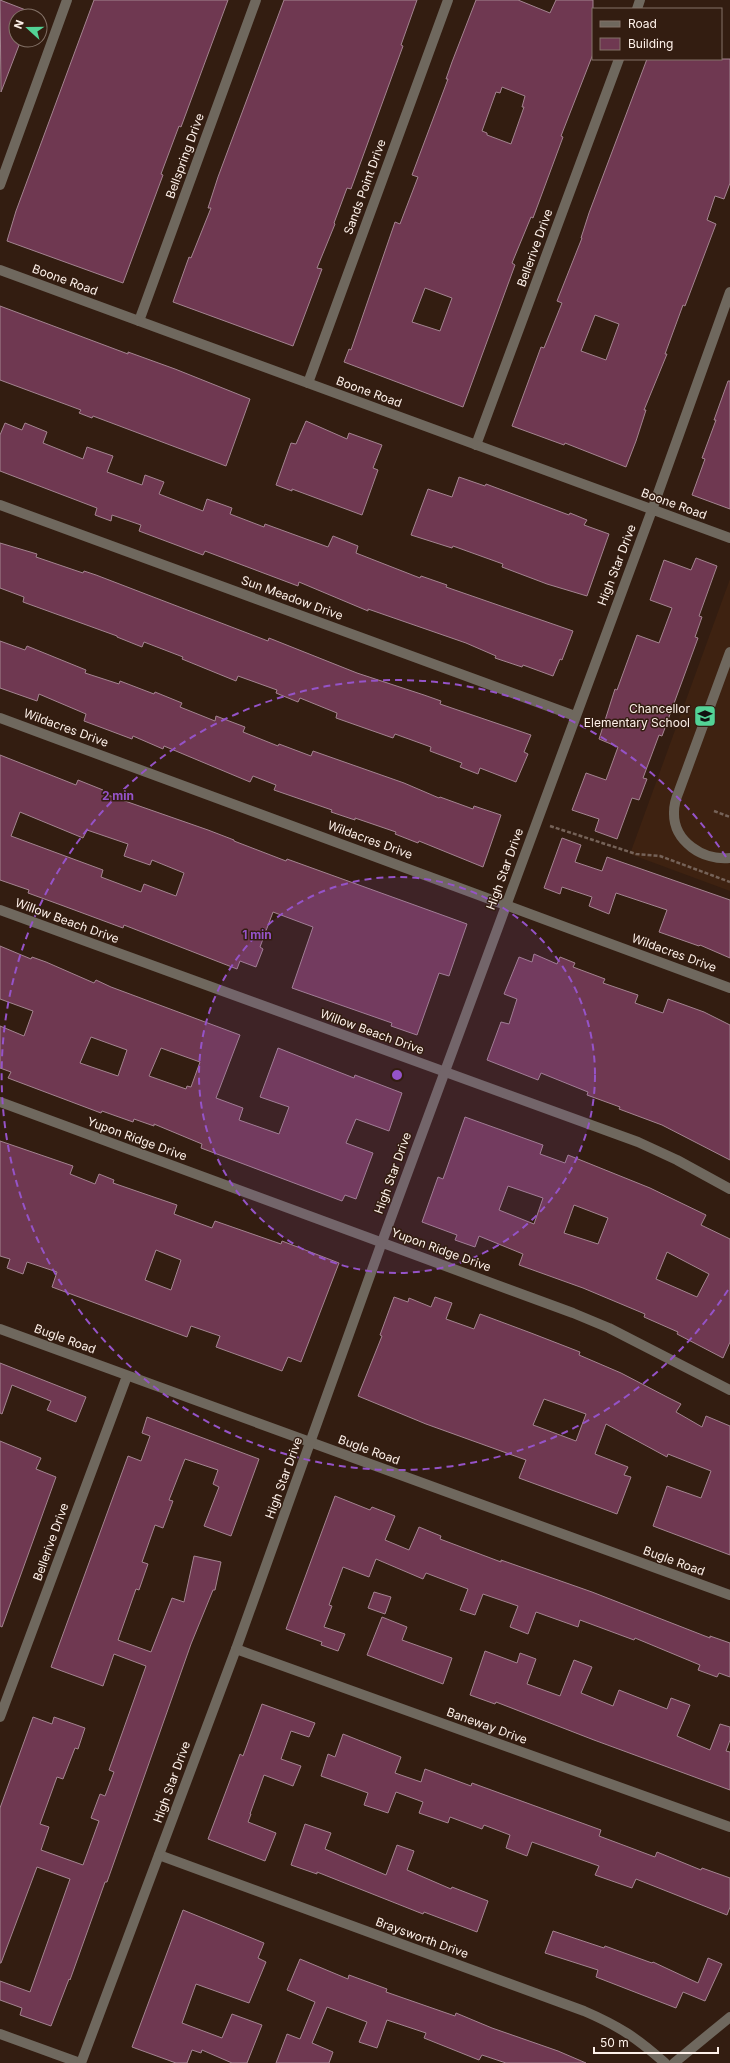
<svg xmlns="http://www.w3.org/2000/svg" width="730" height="2063" font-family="Inter,sans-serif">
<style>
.built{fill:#3e2211}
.building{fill:#6f3851;stroke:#a38490;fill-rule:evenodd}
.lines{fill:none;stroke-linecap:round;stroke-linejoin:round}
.path{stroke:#756258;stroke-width:2.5;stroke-dasharray:4 2;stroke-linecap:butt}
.service{stroke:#6f685e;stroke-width:10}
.minor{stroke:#6f685e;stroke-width:10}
.tertiary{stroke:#6f685e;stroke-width:10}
.ring{fill:none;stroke:#9553c8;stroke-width:2;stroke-dasharray:7 5}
.labels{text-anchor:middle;stroke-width:3;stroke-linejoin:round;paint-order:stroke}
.street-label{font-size:12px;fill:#fef1ea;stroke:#331d11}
.poi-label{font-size:12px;fill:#fef1ea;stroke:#331d11;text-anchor:end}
.centre{fill:#9553c8;stroke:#331d11;stroke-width:2}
.ring-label{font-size:12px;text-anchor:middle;font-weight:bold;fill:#9553c8;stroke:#331d11;stroke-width:3;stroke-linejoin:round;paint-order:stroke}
</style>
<rect width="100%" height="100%" fill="#331d11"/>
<path class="built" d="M730,579V891L630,854Z"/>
<path class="building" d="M0,0L31,12L30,16H16V40H21L1,92Z
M94,0H228L181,127L179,126L161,174L163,175L123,283L7,241L16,211Z
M284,0H417L401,45L403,46L351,189L347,188L334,223L335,224L317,268L322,269L293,346L173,302L189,257L191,258L211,208H208L218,177Z
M476,0H518L550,13L556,0H593V54L561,136L563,137L533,218L531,217L512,263L515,265L463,407L344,362L349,349L351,350L395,222L400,224L418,177L412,175L448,79H446L452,62ZM502,87L525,96L522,107H524L511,144L487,135V133L482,131L496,92L500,93ZM425,288L452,298L440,331L412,322Z
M647,59H730V183L724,199L715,196L707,220L716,224L685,306L683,305L665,354H667L644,410H646L636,441L626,467L565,443L564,445L512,426L541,347L544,348L562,303L557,301L582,238H581L589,213ZM595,315L619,324L606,360L581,351Z
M0,306L128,354V352L175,369L250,399L226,466L93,416L92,418L79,413L81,410L0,380Z
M728,381H730V509L692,495L705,459L702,458L716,420H714Z
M306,421L347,439L349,433L382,445L373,468L378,470L362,515L292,489V491L276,485L291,443L296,444Z
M5,423L22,430L25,423L47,432L43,443L83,459L87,447L113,456L107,472L142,485L145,475L164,482L159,494L203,511L207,499L232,508L230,514L264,527L265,524L328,547L333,536L358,546L356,553L420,578L421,576L447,585L446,587L573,631L562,660L560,659L553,676L523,665L522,667L495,658L496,656L466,643L368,609V611L299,582L298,586L205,551L203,555L139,531L141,525L112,515L111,521L95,515L97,508L0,471V435Z
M459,477L485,486L486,484L569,515L570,513L587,520L584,525L609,534L587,596L547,584L502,567L503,564L453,546L452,548L411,535L428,489L452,497Z
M0,543L37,554L36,557L83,573L84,571L96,575L268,641L269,638L357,673L424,695L441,701L440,704L531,735L524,752L528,754L516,782L480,768L478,774L460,767L462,763L430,751L431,747L395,734L393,738L336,718L337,713L300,698L298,702L276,693L277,690L238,676L236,681L182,659L183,657L144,642L142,647L117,637V636L23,602L24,597L0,588Z
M696,558L717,566L699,616L702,617L695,637L698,638L662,736L659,735L643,778L647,779L639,800L632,798L617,839L595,831L599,819L572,810L586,773L606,780L618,747L599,739L615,689L617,690L637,635L659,643L672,608L650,600L664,560L691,570Z
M0,641L25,650L27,646L86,670L85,673L119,684L120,681L154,694L155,692L182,703L180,707L215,721L216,716L245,727L243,732L278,746L279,744L311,756L313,751L404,783L439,798L440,797L473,809L474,806L501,815L483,867L419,841L418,843L395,834L396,832L355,818V820L331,812L332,810L274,790L276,785L253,776L250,782L164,746L163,749L133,736L132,739L84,721L86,714L39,694L37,701L0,688Z
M0,755L76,785L78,780L103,790L102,793L208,830L234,840V841L286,861L287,859L467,924L449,976L439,973L417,1035L391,1026L392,1023L292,988L313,927L273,912L260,947L263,949L256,967L240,961L237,969L124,925L123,928L61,905L28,893L29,890L0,880ZM20,812L83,838L87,830L128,844L124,856L150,865L152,860L184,873L176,896L144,884L141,892L101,877L103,870L11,836Z
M562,838L581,845L575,862L602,871L607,857L730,900V958L700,945L699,946L659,932L667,910L616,893L609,914L589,906L592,897L562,887L560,894L544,888Z
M0,946L31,959L32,957L46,962L94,983L96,980L111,987L240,1035L216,1098L243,1108L239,1120L279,1134L289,1107L260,1097L278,1048L354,1078L355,1075L402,1093L389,1131L356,1119L346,1143L373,1153L356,1199L345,1195L342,1201L201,1148L202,1144L154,1124V1126L134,1119L133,1122L102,1111L101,1113L8,1078L11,1072L0,1068V1026L24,1036L33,1011L0,999ZM91,1037L127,1050L118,1076L80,1063ZM161,1048L200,1062L191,1087L187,1086L186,1089L149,1076Z
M534,954L557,964L560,957L575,963L573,967L605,979L603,983L638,995L635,1003L663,1013L668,999L704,1012L730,1025V1160L662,1125L619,1109L620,1107L587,1095L588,1092L541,1073L538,1080L487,1060L501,1022L509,1024L517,999L504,994L519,957L532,962Z
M465,1117L543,1145L540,1154L565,1163L568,1155L650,1188L706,1215L701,1225L730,1239V1342L723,1358L677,1334L678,1332L644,1317L645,1314L583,1288L519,1265L523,1254L479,1236L475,1247L455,1240L457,1235L422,1222L438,1177L443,1179ZM508,1186L543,1198L534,1224L499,1210ZM574,1205L608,1218L598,1244L564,1233ZM667,1252L709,1274L697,1297L656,1279Z
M0,1141L73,1166L70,1174L95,1184L99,1174L114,1180L113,1183L177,1205L174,1214L212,1228L215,1221L281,1244L282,1241L339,1263L301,1362L288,1357L282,1371L216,1347L220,1336L191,1326L187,1337L52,1287L57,1272L27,1262L23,1274L7,1268L10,1259L0,1256ZM156,1250L181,1260L171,1290L145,1280Z
M394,1297L408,1302L409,1298L431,1307L435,1297L452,1303L446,1319L474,1329L480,1314L531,1333L580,1352L579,1355L621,1373L667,1397L681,1404L676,1412L702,1427L706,1416L730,1426V1555L653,1526L667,1486L701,1498L711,1471L668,1454L667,1457L606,1424L595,1454L628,1467L624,1475L631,1477L617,1514L519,1478L526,1460L426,1424L358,1396L382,1336L380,1335ZM544,1399L586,1414L576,1441L533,1425Z
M0,1363L86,1397L76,1422L47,1410L51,1401L12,1385L2,1414L0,1413Z
M147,1417L259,1459L231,1536L204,1526L219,1487L213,1484L218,1470L185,1459L169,1500L173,1501L163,1528L155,1525L142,1562L148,1564L139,1590L136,1589L118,1640L151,1652L172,1598L184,1602L194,1556L221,1562L215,1590H213L191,1644L107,1882H105L70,1980L69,1979L51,2026L20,2015L22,2008L0,2000V1981L30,1992L70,1879L37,1867L1,1963H0V1808L33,1717L52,1724L54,1717L85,1728L78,1749L75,1748L63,1779L57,1777L40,1824L49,1827L41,1850L83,1865L99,1821L91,1818L100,1794L105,1796L114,1772L109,1770L146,1666L114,1654L103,1686L51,1667L128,1456L141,1461L150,1436L142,1433Z
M0,1441L41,1458L36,1469L56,1477L2,1627L0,1626Z
M335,1496L370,1510L372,1507L395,1516L385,1540L409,1550L419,1527L441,1536L440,1539L501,1562V1560L592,1592L710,1638V1636L730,1643V1677L719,1673L717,1677L698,1670L700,1665L635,1638L634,1640L580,1620L578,1627L536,1612L528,1634L510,1627L518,1606L483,1594L475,1615L460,1610L468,1589L426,1573L423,1579L376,1559L369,1577L343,1567L329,1605L332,1606L324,1627L345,1634L338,1651L321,1645L322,1642L286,1629Z
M374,1592L391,1597L385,1614L368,1608Z
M382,1617L407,1627L402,1640L452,1658L443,1684L367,1655Z
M485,1651L517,1663L520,1653L536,1659L527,1684L560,1696L574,1660L592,1667L581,1693L613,1706L619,1690L667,1709L671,1698L690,1705L677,1736L710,1750L720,1724L730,1727V1740L726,1751L730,1752V1790L594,1740L496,1702L495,1704L470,1695Z
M262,1704L315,1723L309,1737L291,1731L281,1759L301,1766L293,1786L264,1775L250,1814H251L248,1822L276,1833L265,1861L208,1839L240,1754L243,1756Z
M343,1734L401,1757L395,1773L421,1782L425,1769L471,1786L472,1783L601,1830L599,1836L655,1857L657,1852L701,1870L702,1868L730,1878V1907L727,1915L636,1879L632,1888L595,1875L599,1866L532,1842L527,1856L506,1848L510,1835L484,1825L482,1829L450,1817L448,1823L419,1813L423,1802L396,1792L388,1813L364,1805L368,1793L321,1776L328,1754L335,1757Z
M305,1824L331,1833L325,1849L386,1875L397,1845L414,1851L407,1870L451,1889L452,1887L488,1901L477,1932L424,1912L423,1914L317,1872V1874L291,1865Z
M183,1910L264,1943L258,1958L266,1962L249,2003L196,1984L182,2023L222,2038L232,2014L262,2025L247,2063H232L202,2050L201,2053L192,2050L187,2063H176L132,2047Z
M553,1931L604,1948L605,1946L652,1963L653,1962L698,1983L708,1958L722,1964L705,2001L683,1992L676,2008L596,1977L598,1970L545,1953Z
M300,1959L348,1979L349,1975L387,1989L386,1992L455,2016L456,2013L492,2028L558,2051L586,2063H506L482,2055L479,2060L424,2038L426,2033L387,2020L377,2048L359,2042L367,2022L327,2007L312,2043L333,2052L329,2063H276L287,2034L300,2039L315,2002L287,1990Z"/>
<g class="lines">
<path class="path" d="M714,811L730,817
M550,826L636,854L660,856L730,882"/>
<path class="service" d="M730,652L679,791C676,798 674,805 674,812C673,842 704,861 730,858"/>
<path class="minor" d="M637,9L640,0
M0,185L67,0
M139,321L256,0
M308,383L448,0
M476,445L619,59
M0,505L575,716
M0,718L730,988
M0,910L638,1142L677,1160L730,1189
M0,1102L573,1313L609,1328L730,1390
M0,1329L730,1595
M236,1649L730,1827
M0,1717L127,1376
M159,1855L584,2011C619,2026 637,2038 665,2063
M0,2034L80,2063
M674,2063L730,2017"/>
<path class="tertiary" d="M0,270L730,538
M81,2063L236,1649L382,1242L652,510L730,292"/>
</g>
<circle cx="397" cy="1075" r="198" fill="#9553c8" fill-opacity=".12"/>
<g class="ring">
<circle cx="397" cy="1075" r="198"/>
<path d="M728 1290A395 395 0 1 1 728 860"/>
</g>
<defs>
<g id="school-square" transform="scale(1.15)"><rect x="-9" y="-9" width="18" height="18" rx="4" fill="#53d396" stroke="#331d11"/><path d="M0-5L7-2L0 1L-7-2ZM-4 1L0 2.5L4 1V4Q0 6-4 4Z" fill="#111"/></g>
</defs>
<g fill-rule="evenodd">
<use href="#school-square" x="705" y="716"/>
</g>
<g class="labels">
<g class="street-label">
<text transform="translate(185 156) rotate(-70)" y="4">Bellspring Drive</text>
<text transform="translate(365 187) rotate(-70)" y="4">Sands Point Drive</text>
<text transform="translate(535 248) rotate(-70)" y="4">Bellerive Drive</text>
<text transform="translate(65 280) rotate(20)" y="4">Boone Road</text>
<text transform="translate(369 392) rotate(20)" y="4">Boone Road</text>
<text transform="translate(674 504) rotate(20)" y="4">Boone Road</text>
<text transform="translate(617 565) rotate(-69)" y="4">High Star Drive</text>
<text transform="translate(292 598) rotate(20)" y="4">Sun Meadow Drive</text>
<text transform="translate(66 728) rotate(20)" y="4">Wildacres Drive</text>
<text transform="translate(370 840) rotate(20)" y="4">Wildacres Drive</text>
<text transform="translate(505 869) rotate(-70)" y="4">High Star Drive</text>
<text transform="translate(67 921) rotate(20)" y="4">Willow Beach Drive</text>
<text transform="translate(674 953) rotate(20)" y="4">Wildacres Drive</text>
<text transform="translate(372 1032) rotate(20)" y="4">Willow Beach Drive</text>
<text transform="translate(137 1139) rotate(20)" y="4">Yupon Ridge Drive</text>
<text transform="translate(393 1173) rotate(-70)" y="4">High Star Drive</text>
<text transform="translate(441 1250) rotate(20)" y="4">Yupon Ridge Drive</text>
<text transform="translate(65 1339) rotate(20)" y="4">Bugle Road</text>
<text transform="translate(369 1450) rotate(20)" y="4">Bugle Road</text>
<text transform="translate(284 1478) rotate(-70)" y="4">High Star Drive</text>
<text transform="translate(51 1542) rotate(-70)" y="4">Bellerive Drive</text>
<text transform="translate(674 1561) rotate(20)" y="4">Bugle Road</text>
<text transform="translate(487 1726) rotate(20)" y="4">Baneway Drive</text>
<text transform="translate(172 1782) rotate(-70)" y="4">High Star Drive</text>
<text transform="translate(422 1938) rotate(20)" y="4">Braysworth Drive</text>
</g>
<g class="poi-label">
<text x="690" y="713">Chancellor<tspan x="690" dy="14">Elementary School</tspan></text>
</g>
</g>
<circle cx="397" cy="1075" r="6" class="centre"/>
<g class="ring-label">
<text x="118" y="800">2 min</text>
<text x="257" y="939">1 min</text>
</g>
<rect x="592" y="8" width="130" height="52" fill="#331d11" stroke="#847268"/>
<rect x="600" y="21" width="20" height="6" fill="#6f685e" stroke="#847268"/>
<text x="628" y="28" font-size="12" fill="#fef1ea">Road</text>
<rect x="600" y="38" width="20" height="12" fill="#6f3851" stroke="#847268"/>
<text x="628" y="48" font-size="12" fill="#fef1ea">Building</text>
<g transform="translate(28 28) rotate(291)"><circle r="19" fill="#331d11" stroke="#847268"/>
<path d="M0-3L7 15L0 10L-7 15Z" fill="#53d396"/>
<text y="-6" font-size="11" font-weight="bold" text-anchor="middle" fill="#fef1ea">N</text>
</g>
<path d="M594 2047v6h124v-6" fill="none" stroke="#fef1ea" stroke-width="2"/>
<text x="600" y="2047" font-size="12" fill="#fef1ea" stroke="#331d11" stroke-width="3" paint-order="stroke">50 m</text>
</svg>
